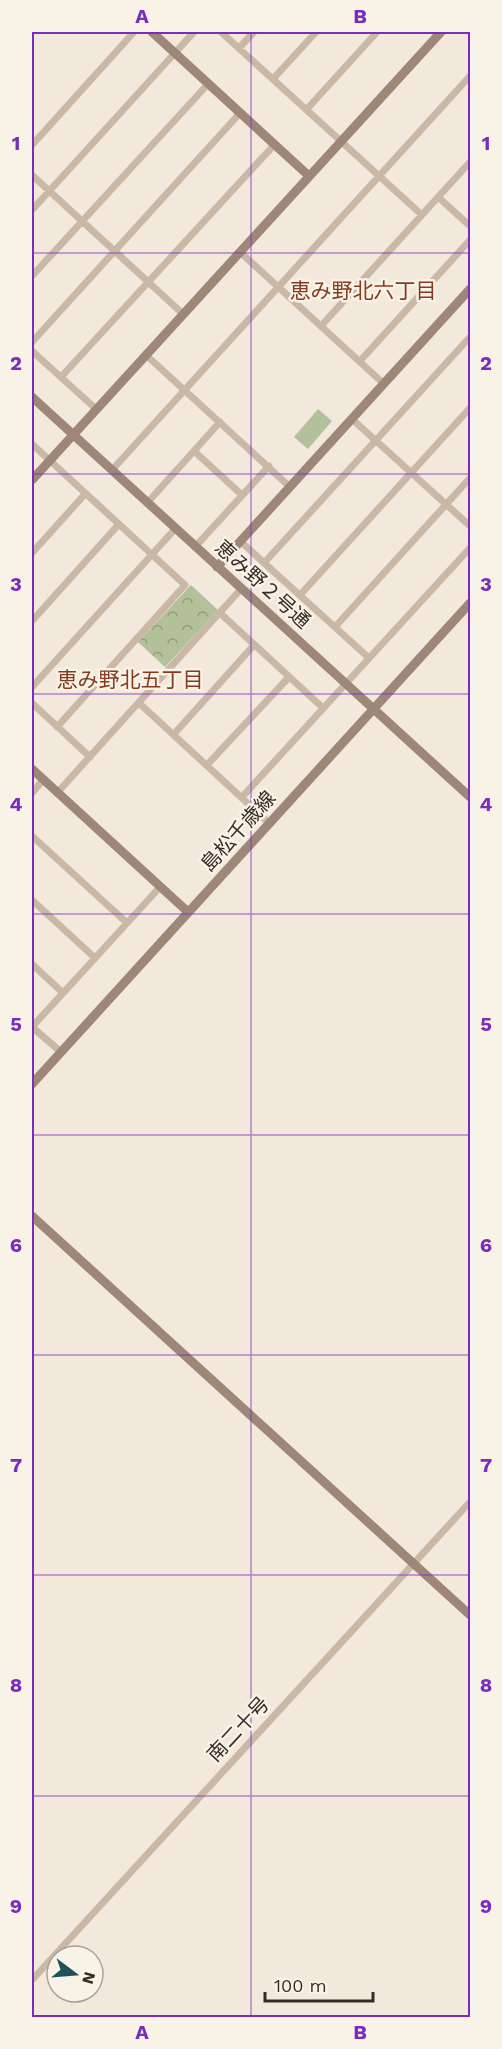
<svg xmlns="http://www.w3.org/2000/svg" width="502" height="2049" font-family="'Work Sans','Noto Sans JP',sans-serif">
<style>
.park{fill:url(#park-crowns)}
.pitch{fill:#b3c19b}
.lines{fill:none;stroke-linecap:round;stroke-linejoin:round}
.street{stroke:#cab8a7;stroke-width:7}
.secondary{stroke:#9e8778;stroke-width:9}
.grid{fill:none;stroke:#7b2cbf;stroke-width:1.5;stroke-opacity:0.55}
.labels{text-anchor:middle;stroke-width:5;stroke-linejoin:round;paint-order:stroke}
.street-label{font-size:20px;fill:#362c27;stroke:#f9f2e7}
.neighbourhood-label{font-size:21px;fill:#853b20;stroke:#f9f2e7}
.neatline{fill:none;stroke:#7b2cbf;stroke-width:2}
.grid-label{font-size:20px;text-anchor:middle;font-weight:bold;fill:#7b2cbf}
</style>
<defs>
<pattern id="park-crowns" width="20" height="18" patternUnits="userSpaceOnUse" patternTransform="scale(1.5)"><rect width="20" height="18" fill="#b3c19b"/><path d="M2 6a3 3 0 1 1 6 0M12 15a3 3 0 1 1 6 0" fill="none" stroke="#929d7e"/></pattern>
</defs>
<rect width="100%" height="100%" fill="#f2e8db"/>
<path class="park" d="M191,585L218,610L165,667L138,642Z"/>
<path class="pitch" d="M318,409L332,421L308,449L294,437Z"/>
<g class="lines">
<path class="street" d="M221,32L422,215
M239,48L254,32
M273,79L316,32
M307,109L377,32
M32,145L134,32
M32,175L183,314
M438,197L470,226
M32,210L194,32
M240,252L384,384
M32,276L208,84
M321,326L470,162
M32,342L240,113
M32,351L96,409
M146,355L290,487
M360,361L470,240
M61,377L275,144
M352,419L470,526
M32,444L185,585L57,727
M194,451L242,495
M112,470L470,76
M148,502L220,422
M240,541L369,658
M195,547L269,466
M32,553L85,494
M264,563L470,337
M300,595L470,408
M220,613L323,708
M32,621L119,524
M335,627L470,478
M32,687L175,529
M32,703L90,757
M139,703L269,823
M174,734L254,645
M207,765L289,677
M32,793L43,780
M57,793L241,589
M242,797L470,548
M32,836L126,922
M32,900L95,958
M32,964L63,993
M32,1027L160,887
M32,1027L61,1052
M32,1980L470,1502"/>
<path class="secondary" d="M152,32L309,176
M32,397L470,797
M32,480L441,32
M217,567L470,289
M32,769L188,912
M32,1084L470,603
M32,1216L470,1615"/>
</g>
<path class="grid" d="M251,32V2018M32,253H470M32,474H470M32,694H470M32,914H470M32,1135H470M32,1355H470M32,1575H470M32,1796H470"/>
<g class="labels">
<g class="street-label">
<text transform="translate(263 584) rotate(42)" y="7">恵み野２号通</text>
<text transform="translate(238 831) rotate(-48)" y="7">島松千歳線</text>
<text transform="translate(238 1729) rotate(-47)" y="7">南二十号</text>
</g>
<g class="neighbourhood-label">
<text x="363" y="298">恵み野北六丁目</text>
<text x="130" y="687">恵み野北五丁目</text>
</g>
</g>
<rect width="502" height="2049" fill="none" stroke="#f9f2e7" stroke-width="66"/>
<g transform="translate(75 1974) rotate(106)"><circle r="28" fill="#f9f2e7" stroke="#aba39a" stroke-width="1.5"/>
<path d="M0-4.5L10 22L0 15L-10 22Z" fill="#1d5258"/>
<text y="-9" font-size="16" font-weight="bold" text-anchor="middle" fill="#362c27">N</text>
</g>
<path d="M265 1992v9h108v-9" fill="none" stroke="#362c27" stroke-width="3"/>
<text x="274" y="1992" font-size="18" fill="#362c27" stroke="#f9f2e7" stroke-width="4.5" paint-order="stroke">100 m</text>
<rect x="33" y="33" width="436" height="1983" class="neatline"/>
<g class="grid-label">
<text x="142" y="23">A</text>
<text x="360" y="23">B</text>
<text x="16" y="150">1</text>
<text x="486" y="150">1</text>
<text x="16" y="370">2</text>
<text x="486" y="370">2</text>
<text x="16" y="591">3</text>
<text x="486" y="591">3</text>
<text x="16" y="811">4</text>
<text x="486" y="811">4</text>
<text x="16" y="1031">5</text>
<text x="486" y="1031">5</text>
<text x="16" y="1252">6</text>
<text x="486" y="1252">6</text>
<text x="16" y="1472">7</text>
<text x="486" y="1472">7</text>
<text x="16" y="1692">8</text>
<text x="486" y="1692">8</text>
<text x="16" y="1913">9</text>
<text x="486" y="1913">9</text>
<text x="142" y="2039">A</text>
<text x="360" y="2039">B</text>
</g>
</svg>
